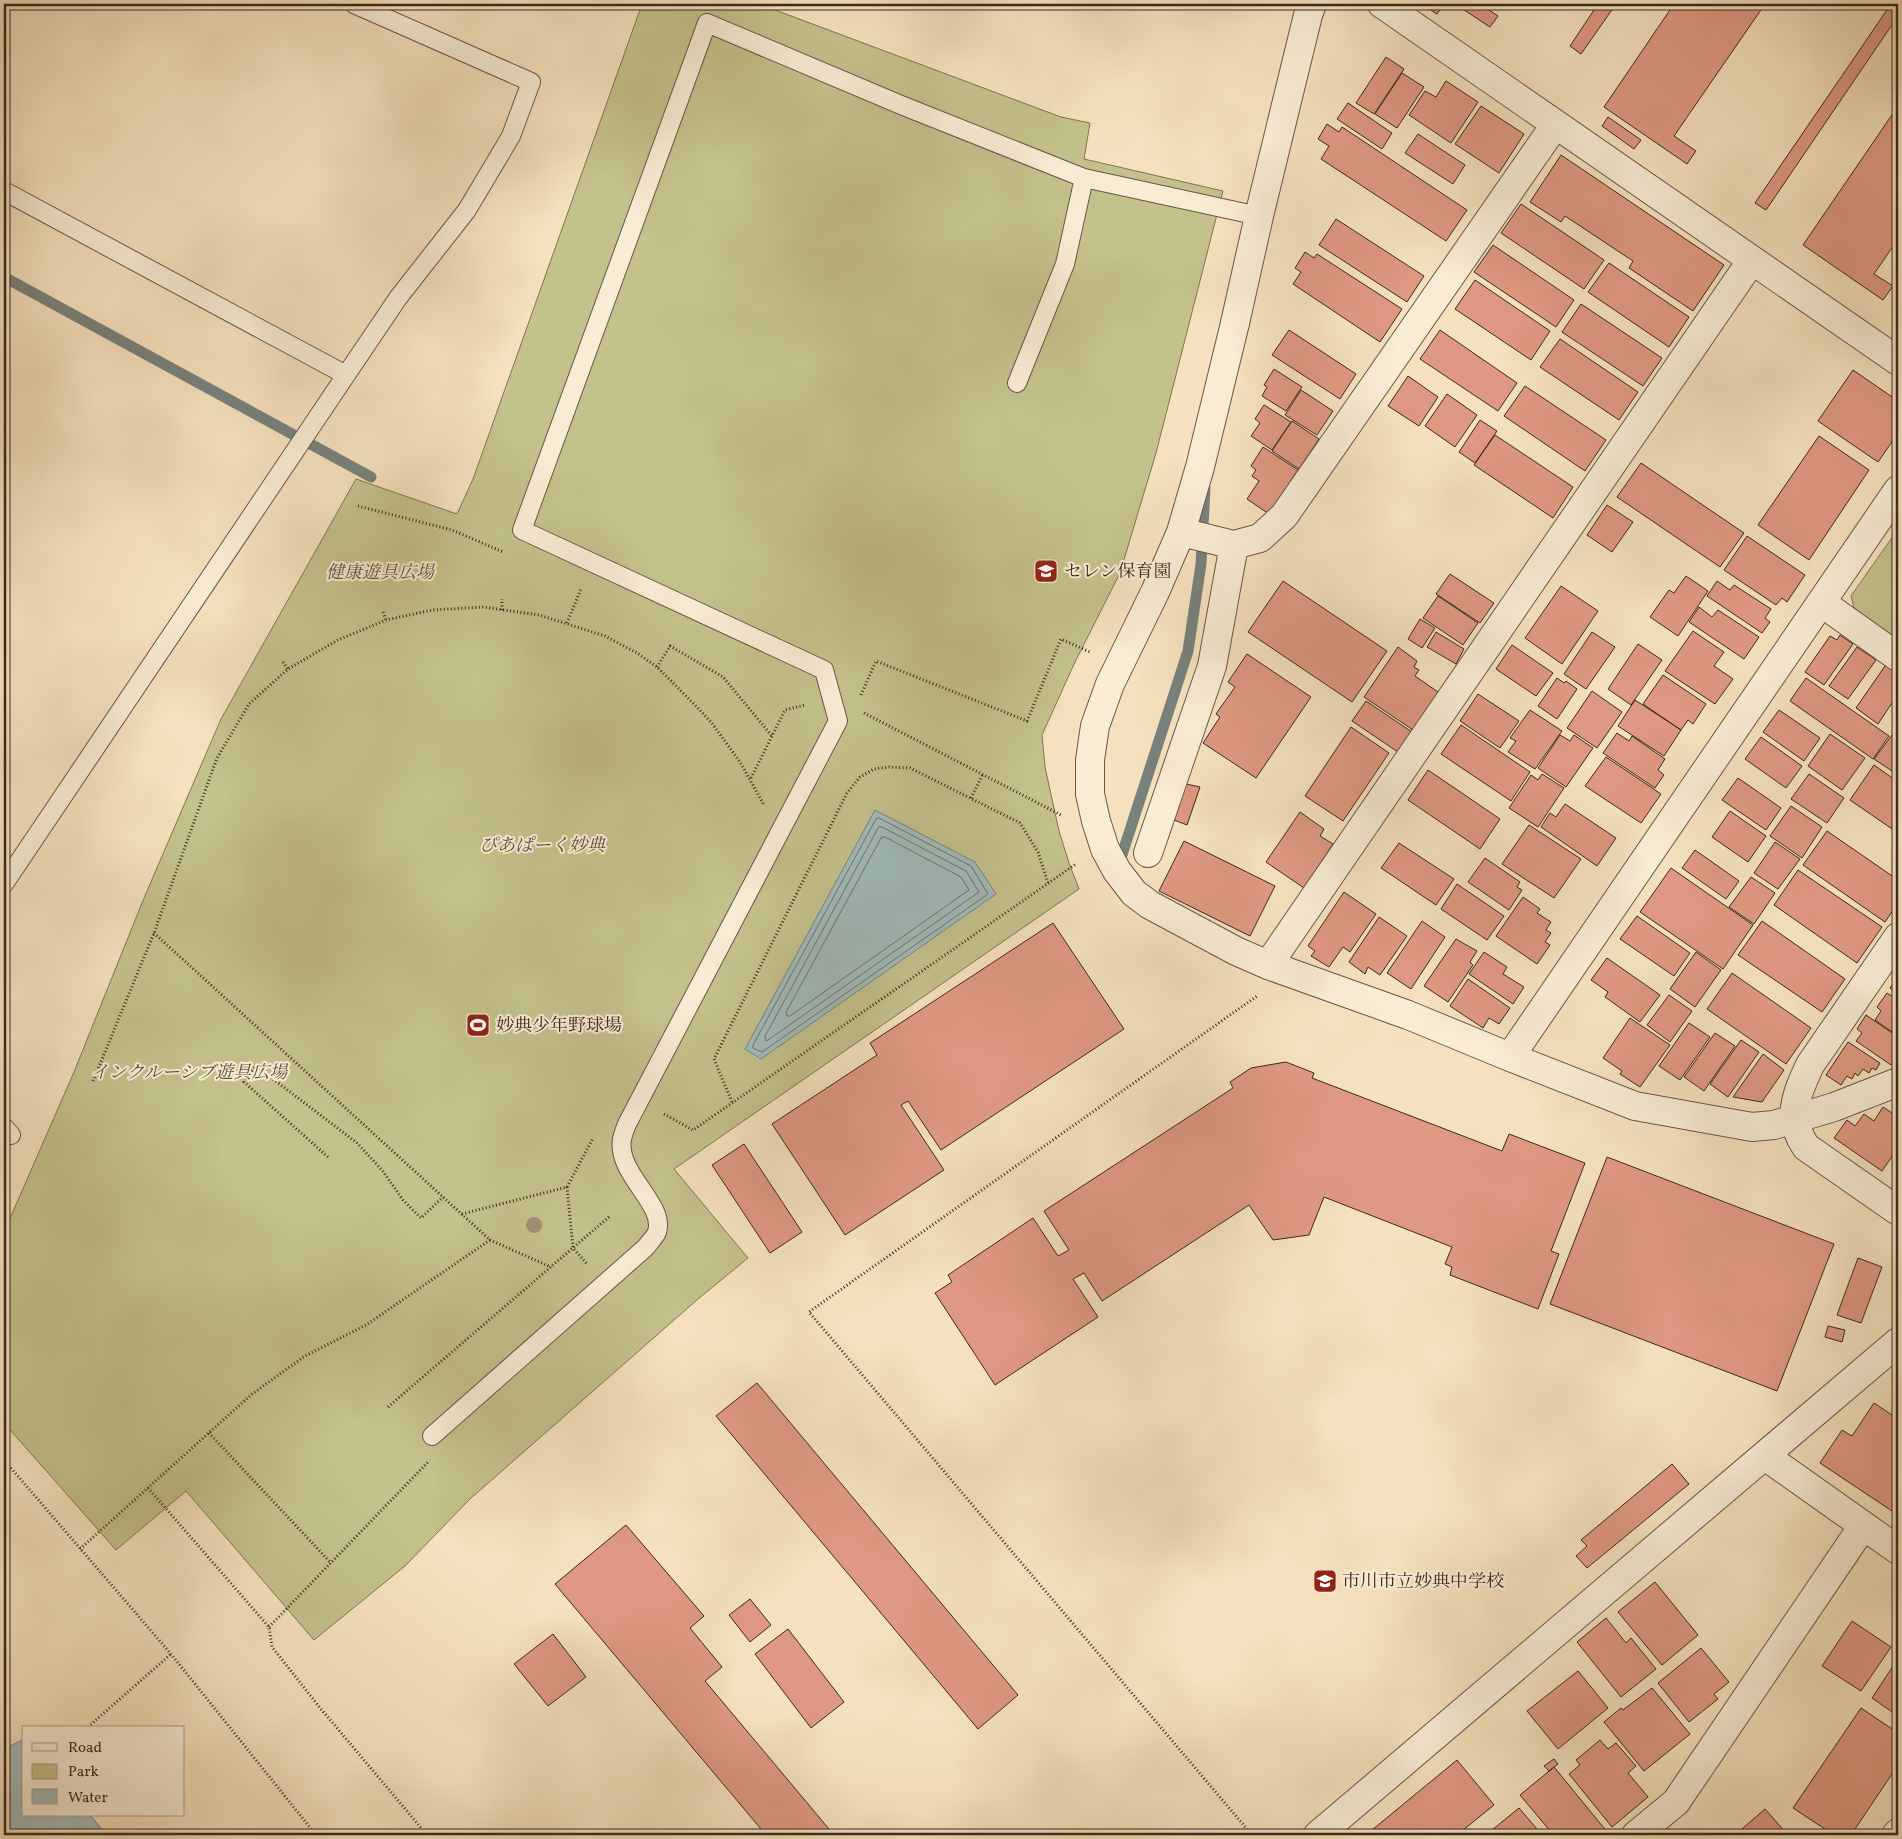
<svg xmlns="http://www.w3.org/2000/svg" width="1902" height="1839" font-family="Vollkorn,'Noto Serif JP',serif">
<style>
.green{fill:#c3c18c;stroke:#7f7555}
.water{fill:#a0bbbb;stroke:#78817c}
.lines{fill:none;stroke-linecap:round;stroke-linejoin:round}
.shore{stroke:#6e726c;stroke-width:1}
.stream{stroke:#78817c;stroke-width:11}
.building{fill:#df9881;stroke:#3b291e}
.service-casing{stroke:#6a5746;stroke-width:20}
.minor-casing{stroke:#6a5746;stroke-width:30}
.tertiary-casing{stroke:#6a5746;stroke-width:30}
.path{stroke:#3b291e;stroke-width:3;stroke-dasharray:1 2.5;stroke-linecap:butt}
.service{stroke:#f8ecd4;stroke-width:18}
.minor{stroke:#f8ecd4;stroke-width:28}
.tertiary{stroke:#f8ecd4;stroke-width:28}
.tree{fill:#a19175}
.labels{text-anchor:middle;stroke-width:4;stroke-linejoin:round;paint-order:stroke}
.poi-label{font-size:18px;fill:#3b291e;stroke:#f8ecd4;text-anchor:start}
.park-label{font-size:18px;font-style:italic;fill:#5d4f3a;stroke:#f8ecd4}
</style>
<rect width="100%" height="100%" fill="#f5e1bd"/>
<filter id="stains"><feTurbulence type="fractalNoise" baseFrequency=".004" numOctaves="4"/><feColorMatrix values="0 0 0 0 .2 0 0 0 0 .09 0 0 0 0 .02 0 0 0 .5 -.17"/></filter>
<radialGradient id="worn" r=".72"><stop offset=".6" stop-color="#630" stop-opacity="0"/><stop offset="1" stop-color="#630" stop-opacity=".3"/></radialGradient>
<path class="green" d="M642,4H759L1061,117L1090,123L1084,159L1223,191L1156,453L1120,573L1075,662L1042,735L1045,767L1059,831L1069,863L1079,889L674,1169L748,1258L698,1299L470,1499L405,1566L314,1640L186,1491L116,1550L4,1423V1232L74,1072L144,898L221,719L356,479L457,514L473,479Z
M1898,529V645L1856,615L1851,596Z"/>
<path class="water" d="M875,810L975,862L996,894L761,1059L745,1049Z
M24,1739V1815H90L105,1833L104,1835H4V1749Z"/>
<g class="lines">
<path class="shore" d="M879,818L971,866L988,894L762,1052L753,1048V1045L876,819Z
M879,827H882L966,871L979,892L768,1040L766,1041L765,1037Z
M882,837H885L961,877L969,890L790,1016H787L786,1013Z"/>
<path class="stream" d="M4,277L371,477
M1119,864L1188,651L1201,564L1205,488"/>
</g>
<path class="building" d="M1421,4H1440L1443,5L1437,14Z
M1455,4H1480L1498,16L1490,27Z
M1598,4H1616L1581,54L1570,46Z
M1674,4H1765L1674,136L1696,151L1687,164L1604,107Z
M1891,4H1898V16L1766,210L1755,203Z
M1386,57L1404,69L1374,114L1356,103Z
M1402,73L1424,87L1397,128L1375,114Z
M1446,81L1478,102L1451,143L1409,115L1425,91L1436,97Z
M1348,103L1392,133L1382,149L1337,119Z
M1481,106L1524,134L1499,173L1455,144Z
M1898,106V239L1874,274L1893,286L1883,300L1803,245Z
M1608,117L1641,140L1634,149L1602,126Z
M1327,124L1339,132L1342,127L1467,210L1446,241L1321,159L1329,146L1318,139Z
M1418,134L1465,165L1453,184L1405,153Z
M1561,155L1724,265L1693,311L1629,268L1633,261L1565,216L1561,222L1530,202Z
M1521,204L1604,260L1584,289L1501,233Z
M1336,219L1424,276L1407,302L1319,245Z
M1493,245L1574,300L1556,327L1474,272Z
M1305,252L1314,258L1317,254L1402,309L1380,342L1293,284L1301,272L1295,268Z
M1609,263L1689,317L1669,347L1588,292Z
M1475,280L1550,331L1531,360L1455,309Z
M1581,304L1662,358L1643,386L1562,332Z
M1289,330L1356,374L1340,399L1272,355Z
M1440,330L1517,383L1498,411L1420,359Z
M1560,339L1638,392L1619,420L1540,367Z
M1274,369L1302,387L1286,411L1262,396L1267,387L1264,385Z
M1853,370L1898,401V433L1878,462L1818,421Z
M1408,376L1438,397L1419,426L1388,406Z
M1525,386L1606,440L1585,471L1504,416Z
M1301,390L1333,411L1317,435L1285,415Z
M1447,394L1477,415L1455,447L1425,426Z
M1264,405L1291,422L1272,450L1251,436L1260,423L1255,419Z
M1480,420L1497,431L1475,463L1459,452Z
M1292,421L1319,439L1299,469L1272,451Z
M1495,435L1573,487L1553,518L1474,465Z
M1819,436L1869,470L1809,560L1758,525Z
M1263,447L1298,470L1269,514L1247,499L1259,481L1252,476L1256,470L1251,466Z
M1641,463L1744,533L1720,567L1617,497Z
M1607,505L1633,522L1612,552L1587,535Z
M1747,536L1805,575L1787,602L1782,598L1776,605L1724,570Z
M1450,574L1494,603L1480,623L1436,594Z
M1686,576L1708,591L1678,636L1650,617L1669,590L1674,593Z
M1283,581L1387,651L1352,702L1248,632Z
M1717,581L1730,590L1734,585L1771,609L1765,618L1770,622L1762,633L1707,596Z
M1561,586L1598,611L1562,664L1525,638Z
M1438,596L1478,623L1463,645L1423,618Z
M1699,607L1712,617L1718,610L1759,637L1744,659L1689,622Z
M1420,619L1435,628L1422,648L1408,639Z
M1693,631L1724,652L1714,666L1733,679L1715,704L1665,671Z
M1436,632L1464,649L1456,664L1427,647Z
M1592,632L1615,647L1586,689L1564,674Z
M1840,635L1853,644L1824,685L1805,672L1830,636L1837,640Z
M1638,644L1662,660L1631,705L1608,689Z
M1512,645L1553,673L1536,696L1496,669Z
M1398,647L1417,661L1414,667L1419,670L1415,676L1438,692L1413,730L1364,697Z
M1857,647L1876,660L1848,699L1829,686Z
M1247,654L1311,697L1256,778L1203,743L1220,717L1216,714L1235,687L1228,682Z
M1887,663L1898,670V694L1878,724L1856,708Z
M1663,675L1706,704L1693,724L1688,720L1681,730L1643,704Z
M1557,678L1564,683L1566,681L1577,689L1557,719L1538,706Z
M1806,678L1889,736L1873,759L1790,701Z
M1592,691L1622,712L1597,748L1567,728Z
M1478,694L1519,721L1500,748L1460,721Z
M1635,700L1681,730L1664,756L1618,726Z
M1366,701L1412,732L1398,752L1352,721Z
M1530,710L1562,731L1535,769L1508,752L1516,741L1510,738Z
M1779,710L1820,738L1804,761L1763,732Z
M1461,725L1530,772L1511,801L1441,754Z
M1351,727L1389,753L1343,821L1305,796Z
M1617,733L1629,741L1632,736L1665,759L1658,770L1664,775L1655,788L1603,753Z
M1830,734L1865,758L1842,790L1808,766Z
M1560,735L1570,741L1574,735L1593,748L1566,787L1538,768Z
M1892,735L1898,739V775L1874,759Z
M1761,737L1802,766L1786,788L1745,759Z
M1606,757L1661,794L1641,823L1585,786Z
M1874,765L1898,782V833L1850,800Z
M1428,770L1500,819L1480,849L1408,800Z
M1542,774L1564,788L1538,827L1509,808L1531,775L1538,780Z
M1809,774L1844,798L1827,823L1791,799Z
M1738,778L1781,808L1766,830L1722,800Z
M1186,784L1200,787L1187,825L1174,820Z
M1565,804L1616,838L1597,866L1541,827L1550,813L1556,817Z
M1791,806L1822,827L1802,858L1770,836Z
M1730,811L1766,836L1748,862L1712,837Z
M1300,812L1324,829L1320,836L1333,844L1304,888L1266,862Z
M1529,825L1581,859L1554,898L1502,864Z
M1827,831L1898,880V903L1885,922L1803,865Z
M1184,841L1275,886L1250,936L1159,891Z
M1775,842L1800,859L1778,889L1754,873Z
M1399,843L1454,879L1436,905L1381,868Z
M1695,850L1739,881L1726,899L1682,868Z
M1485,858L1520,882L1517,887L1522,890L1509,910L1468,882Z
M1671,868L1753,925L1723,969L1640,912Z
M1798,870L1882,927L1857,963L1774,905Z
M1751,877L1775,893L1754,924L1729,907Z
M1457,884L1504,916L1487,940L1441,909Z
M1344,892L1376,914L1350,952L1343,947L1329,967L1311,956L1315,951L1308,946Z
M1523,897L1540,909L1537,913L1551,922L1546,930L1551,933L1545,942L1550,945L1537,964L1496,936Z
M1637,916L1690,953L1674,976L1620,939Z
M1379,917L1407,936L1380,975L1368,967L1365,974L1349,962Z
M1422,921L1445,937L1411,989L1387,973Z
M1762,921L1845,979L1822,1012L1738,955Z
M1053,923L1124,1029L941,1150L908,1101L901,1105L944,1170L845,1235L772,1124L877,1055L870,1043Z
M1456,939L1477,951L1470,962L1473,965L1448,1002L1424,986Z
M1484,952L1507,967L1503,974L1524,987L1513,1004L1469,974Z
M1696,952L1721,970L1695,1007L1670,989Z
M1607,958L1660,995L1640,1022L1605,997L1608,992L1591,980Z
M1732,973L1811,1028L1786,1064L1707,1009Z
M1898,976V994L1890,988Z
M1468,979L1510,1008L1499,1024L1489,1018L1483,1028L1450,1006Z
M1887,993L1898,1000V1036L1875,1020L1881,1011L1877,1007Z
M1669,995L1692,1011L1670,1042L1647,1025Z
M1866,1015L1898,1037V1057L1897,1056L1891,1065L1856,1041L1862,1033L1857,1029Z
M1630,1018L1670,1045L1640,1087L1620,1074L1622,1071L1603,1058Z
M1689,1023L1710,1037L1680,1080L1659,1066Z
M1715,1033L1735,1046L1704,1091L1684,1077Z
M1741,1040L1759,1052L1728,1097L1710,1084Z
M1848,1042L1880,1063L1876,1070L1872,1068L1869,1073L1863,1069L1858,1076L1855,1073L1852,1079L1847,1076L1841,1085L1826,1075Z
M1763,1054L1784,1070L1762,1102L1733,1097Z
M1286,1062L1314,1073L1312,1078L1502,1151L1509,1134L1585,1163L1551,1251L1559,1254L1538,1309L1450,1275L1452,1267L1445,1264L1452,1247L1324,1197L1309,1235L1273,1240L1249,1205L1102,1301L1084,1273L1073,1279L1098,1317L995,1385L935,1293L952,1282L948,1275L1033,1218L1058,1256L1069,1250L1044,1211L1233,1088L1230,1082L1251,1068Z
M1883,1107L1898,1117V1148L1882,1171L1834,1138L1847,1120L1855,1126L1864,1114L1874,1121Z
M744,1144L802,1232L770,1253L712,1165Z
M1607,1157L1834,1244L1777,1391L1550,1304Z
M1858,1258L1882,1267L1861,1323L1837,1315Z
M1828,1326L1845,1330L1842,1342L1825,1337Z
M757,1383L1018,1695L978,1729L716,1416Z
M1874,1403L1898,1419V1515L1820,1463L1842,1430L1852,1436Z
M1672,1464L1689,1484L1587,1568L1576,1556L1587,1546L1581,1540Z
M626,1525L704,1616L690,1628L722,1667L705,1681L834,1835H766L555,1584Z
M1655,1582L1698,1635L1662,1665L1618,1612Z
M750,1599L771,1625L750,1642L729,1615Z
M1606,1618L1626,1643L1631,1638L1656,1669L1621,1697L1577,1642Z
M1852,1621L1891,1647L1861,1691L1822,1666Z
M788,1629L844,1702L811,1728L755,1654Z
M553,1634L586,1677L548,1706L514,1664Z
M1701,1648L1729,1682L1714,1694L1718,1699L1689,1722L1658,1683Z
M1897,1660H1898V1716L1872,1698Z
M1578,1671L1608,1708L1558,1749L1527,1711Z
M1652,1688L1690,1734L1644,1771L1604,1722L1621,1708L1623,1710Z
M1861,1708L1898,1733V1765L1851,1835H1834L1793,1808Z
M1600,1740L1608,1749L1616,1743L1636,1766L1628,1773L1648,1797L1612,1827L1569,1774L1580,1765L1576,1760Z
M1554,1759L1558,1764L1549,1771L1544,1766Z
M1457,1760L1494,1805L1457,1835H1366Z
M1554,1767L1608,1833L1605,1835H1562L1556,1829L1551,1832L1520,1795Z
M1519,1808L1542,1835H1486Z
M1765,1809L1788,1835H1735Z"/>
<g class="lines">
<g class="service-casing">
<path id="service" d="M4,191L346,375
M1017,383L1065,264L1084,178
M4,884L346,375L398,298L467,210L511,136L531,82L354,4
M4,1127L11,1135
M432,1436L645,1248C649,1243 655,1237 657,1232C666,1204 616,1174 622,1139C623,1134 625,1129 627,1124L838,721L824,670L522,530L707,23L901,105L1084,178L1259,216"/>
</g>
<g class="minor-casing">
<path id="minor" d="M1382,4L1898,361
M1235,323L1200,467L1181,532L1155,592L1110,684L1095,726L1090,760V794L1096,821L1105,849L1117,871L1134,893L1150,905L1236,951L1268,965L1408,1015L1510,1057L1635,1106L1752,1127L1774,1125L1834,1107L1898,1082
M1181,532L1234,545L1260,538L1284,516L1555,125
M1822,603L1898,657
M1148,853L1212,666L1234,545
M1898,937L1810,1065C1796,1095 1786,1117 1806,1147L1898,1211
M1268,965L1752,260
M1510,1057L1898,490
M1765,1456L1898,1550
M1318,1835L1898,1342
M1636,1835L1676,1802L1863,1526
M1896,1835L1898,1833"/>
</g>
<g class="tertiary-casing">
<path id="tertiary" d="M1235,323L1259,216L1308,15L1312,4"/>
</g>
<path class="path" d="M358,506L452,530L503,552
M502,610V599
M383,612L386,620
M567,623L581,589
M283,662L288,669
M657,667L670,646L723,677L772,736
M861,695L876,661L1027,721L1061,639L1090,652
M864,713L1061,815
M751,778L785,710L805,705
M971,798L983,774
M154,933L490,1240L551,1267
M93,1081L154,933L217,758L249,704L288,669L338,640L386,620L432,610L484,607L539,615L605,636L637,653L657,667L694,704L711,722L740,762L764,805
M732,1102L714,1059L847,793L860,777L874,769L889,767L910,768L1020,823L1038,852L1048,883
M664,1114L693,1130L1076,864
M328,1157L244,1082L256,1066L357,1143L382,1170L403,1200L421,1218L443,1197
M567,1187L573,1248L587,1264
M462,1214L567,1187L593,1138
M388,1407L610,1216
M209,1433L331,1563
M4,1460L171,1654L316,1835
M148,1488L269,1627L272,1647L321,1709L427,1835
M80,1549L252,1394L305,1356L366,1325L490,1240
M269,1627L428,1462
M88,1727L171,1654
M1252,1835L809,1312L1257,996"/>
<use href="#service" class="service"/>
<use href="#minor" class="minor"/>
<use href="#tertiary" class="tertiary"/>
</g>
<circle class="tree" cx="534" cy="1225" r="8"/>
<defs>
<g id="school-square" transform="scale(1.25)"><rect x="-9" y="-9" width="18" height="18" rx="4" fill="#8f2418" stroke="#f8ecd4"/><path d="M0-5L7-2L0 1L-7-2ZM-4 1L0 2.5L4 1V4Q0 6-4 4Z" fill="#fff"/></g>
<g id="stadium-square" transform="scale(1.25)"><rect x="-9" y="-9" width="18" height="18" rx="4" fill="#8f2418" stroke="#f8ecd4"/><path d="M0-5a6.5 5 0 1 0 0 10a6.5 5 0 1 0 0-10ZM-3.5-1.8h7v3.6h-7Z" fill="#fff"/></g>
</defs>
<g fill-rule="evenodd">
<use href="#school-square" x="1046" y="571"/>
<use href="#stadium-square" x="478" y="1025"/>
<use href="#school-square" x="1325" y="1581"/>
</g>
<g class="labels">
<g class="poi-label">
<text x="1064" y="577">セレン保育園</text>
<text x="496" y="1031">妙典少年野球場</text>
<text x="1342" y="1587">市川市立妙典中学校</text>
</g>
<g class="park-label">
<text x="380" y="578">健康遊具広場</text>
<text x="542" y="851">ぴあぱーく妙典</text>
<text x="189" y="1078">インクルーシブ遊具広場</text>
</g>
</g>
<rect width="1902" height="1839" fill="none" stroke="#f5e1bd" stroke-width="20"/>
<rect x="5" y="5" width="1892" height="1829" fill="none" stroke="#3b291e" stroke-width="2.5"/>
<rect x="10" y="10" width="1882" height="1819" fill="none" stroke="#3b291e"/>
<rect x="22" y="1726" width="162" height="90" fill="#f8ecd4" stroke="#ac9e8b"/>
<rect x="32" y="1743" width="25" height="8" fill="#f8ecd4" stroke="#ac9e8b"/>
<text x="68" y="1752" font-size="15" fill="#3b291e">Road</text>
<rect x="32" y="1764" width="25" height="15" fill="#c3c18c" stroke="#ac9e8b"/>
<text x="68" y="1776" font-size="15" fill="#3b291e">Park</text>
<rect x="32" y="1789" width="25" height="15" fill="#a0bbbb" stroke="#ac9e8b"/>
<text x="68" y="1802" font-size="15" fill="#3b291e">Water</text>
<rect width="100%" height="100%" filter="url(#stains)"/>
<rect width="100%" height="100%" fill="url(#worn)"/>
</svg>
